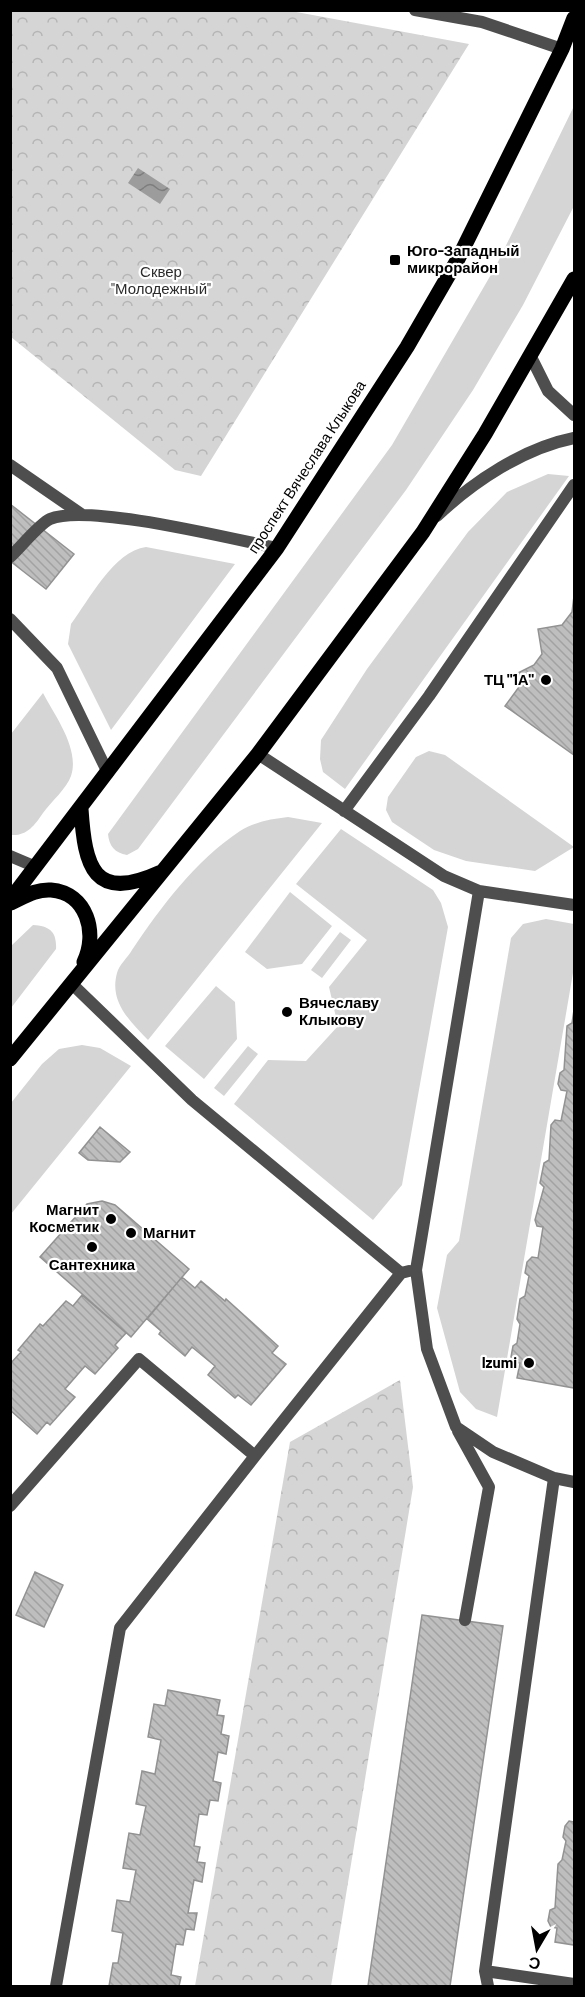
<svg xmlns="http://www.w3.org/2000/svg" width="585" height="1997" font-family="Barlow,sans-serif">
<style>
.grass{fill:#d5d5d5}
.forest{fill:url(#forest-crowns)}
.water{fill:url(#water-waves)}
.building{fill:url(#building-back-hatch);stroke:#929292;stroke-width:1.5}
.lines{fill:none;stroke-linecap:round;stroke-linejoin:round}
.lane{stroke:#4e4e4e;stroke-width:12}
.primary{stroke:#000;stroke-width:15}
.poi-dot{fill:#000;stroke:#fff;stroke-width:2}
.labels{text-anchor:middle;stroke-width:4.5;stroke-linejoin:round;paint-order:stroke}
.poi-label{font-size:15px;font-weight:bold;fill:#000;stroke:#fff;text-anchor:start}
.park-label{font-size:15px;fill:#2c2c2c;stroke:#fff}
.street-label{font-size:15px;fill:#000;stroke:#fff}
</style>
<defs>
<pattern id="forest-crowns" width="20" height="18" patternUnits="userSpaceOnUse" patternTransform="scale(1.5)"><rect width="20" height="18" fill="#d5d5d5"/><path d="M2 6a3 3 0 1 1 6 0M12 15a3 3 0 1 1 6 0" fill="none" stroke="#b5b5b5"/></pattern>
<pattern id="water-waves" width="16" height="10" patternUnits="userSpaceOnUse" patternTransform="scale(1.5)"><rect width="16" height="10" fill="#9c9c9c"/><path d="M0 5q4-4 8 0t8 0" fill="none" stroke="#7d7d7d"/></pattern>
<pattern id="building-back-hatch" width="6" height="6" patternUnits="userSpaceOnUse" patternTransform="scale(1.5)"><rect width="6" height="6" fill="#bebebe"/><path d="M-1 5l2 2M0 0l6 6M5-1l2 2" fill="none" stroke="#a2a2a2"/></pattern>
</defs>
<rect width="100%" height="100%" fill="#fff"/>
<path class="grass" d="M574,106V206L523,305L473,390L406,490L138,849L127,855C115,853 109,846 108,834L392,445L496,266Z
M548,474L569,476L345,789L323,772L320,759L321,740L367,669L468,532L507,492Z
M146,547L235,564L111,730L68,644L71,624C89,600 114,551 146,547Z
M43,693C55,716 80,749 71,776C67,788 51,802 43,813C34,826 27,836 11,835V734Z
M429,751L445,755L574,847L535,871L466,861L434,850L392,822L386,810L388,797L416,757Z
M288,817L322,823L148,1040C130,1021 109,1002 117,973C119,965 128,957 132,950C161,907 196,860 240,831C254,822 271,819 288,817Z
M341,829L433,890L441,903L448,927L402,1185L373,1220L234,1104L268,1060L306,1061L338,1026L329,987L367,940L296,884Z
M290,892L332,926L302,964L267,969L245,952Z
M546,919L574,924V967L497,1417L476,1409L460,1392L437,1308L447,1255L459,1241L511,938L523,924Z
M33,925C50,926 57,932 56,949L11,1008V946Z
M340,932L351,940L322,978L311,970Z
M216,986L235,1002L237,1039L204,1079L165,1046Z
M82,1045L100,1048L131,1066L11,1214V1103L42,1064L59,1049Z
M248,1046L258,1054L224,1096L214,1088Z"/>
<path class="forest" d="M10,11H291L469,44L201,476L175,470L11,337Z
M400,1380L413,1487L331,1986H195L290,1442Z"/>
<path class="water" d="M138,168L170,189L160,204L128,183Z"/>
<path class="building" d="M10,504L74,554L46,589L10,561Z
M574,596V755L505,706L519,687L518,673L534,665L542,654L538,629L562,625L572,612Z
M574,1010V1388L517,1378L520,1363L514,1362L511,1357L513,1346L517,1343L520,1324L517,1319L520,1299L525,1296L529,1276L525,1273L527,1262L532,1257L538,1258L543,1227L537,1226L535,1220L544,1187L540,1183L544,1163L549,1160L551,1125L555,1120L561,1121L567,1091L561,1090L558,1084L560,1073L564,1070L567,1026L572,1023Z
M100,1127L130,1152L120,1162L88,1160L79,1153Z
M102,1201L115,1205L189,1269L131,1337L40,1257L87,1204Z
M182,1277L195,1288L201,1281L225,1301L226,1299L278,1346L272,1353L286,1364L251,1405L238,1395L235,1398L208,1375L215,1366L192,1347L185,1356L159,1334L161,1331L147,1319Z
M82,1295L126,1333L115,1345L118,1348L95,1374L85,1366L65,1389L75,1397L50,1425L47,1422L37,1434L10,1410V1364L21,1352L18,1350L40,1324L43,1326L66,1301L73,1306Z
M35,1572L63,1585L44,1627L16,1615Z
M422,1615L503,1626L450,1986H368Z
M168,1690L220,1700L217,1715L224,1716L221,1734L229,1736L226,1754L218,1752L213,1781L221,1783L218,1801L210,1800L207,1815L199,1814L194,1846L200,1847L197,1862L205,1863L202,1882L194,1880L188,1913H197L194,1930L186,1929L183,1945L176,1944L171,1975L181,1977L179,1986H109L113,1963H118L123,1933L112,1931L117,1900L130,1902L136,1870L123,1868L129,1833L140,1835L146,1806L136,1804L142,1771L155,1774L161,1740L148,1737L154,1704L165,1706Z
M569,1821L574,1822V1945L555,1942L557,1928L551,1927L548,1921L550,1910L555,1908L558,1864L562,1860L566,1841L563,1837L565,1826Z"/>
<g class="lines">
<path class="lane" d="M415,10L482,22L562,49
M530,355L548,391L574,415
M10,465L81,514
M437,516C474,481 524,448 574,438
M10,557C20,548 39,524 50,519C87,503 232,539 277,548
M10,619L57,668L108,773
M258,754L444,876L479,891L574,905
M344,811L429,696L574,485
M10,856L36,867
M479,891L416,1270L427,1349L456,1427L493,1452L554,1478L574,1482
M71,983L192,1100L401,1273L409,1271
M458,1431L489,1487L465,1620
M10,1506L139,1359L255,1456L401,1273
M485,1971L574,1984
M56,1986L120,1628L255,1456
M488,1986L485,1971L554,1478"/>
<path class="primary" d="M81,809C85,867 93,903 161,872
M10,900L277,548L352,432L407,347L458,259L562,49L574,18
M11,903C24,897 36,889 51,890C87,893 98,933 84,962
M10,1059L258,754L423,532L485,434L574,279"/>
</g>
<g class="poi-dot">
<rect x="389" y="254" width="12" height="12" rx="3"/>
<circle cx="546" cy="680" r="6"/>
<circle cx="287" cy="1012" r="6"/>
<circle cx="111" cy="1219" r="6"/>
<circle cx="131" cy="1233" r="6"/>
<circle cx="92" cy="1247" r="6"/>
<circle cx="529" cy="1363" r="6"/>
</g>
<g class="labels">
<g class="poi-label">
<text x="407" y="256">Юго-Западный<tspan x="407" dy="17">микрорайон</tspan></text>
<text x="534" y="685" text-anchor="end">ТЦ "1А"</text>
<text x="299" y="1008">Вячеславу<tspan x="299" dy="17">Клыкову</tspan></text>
<text x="99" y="1215" text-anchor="end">Магнит<tspan x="99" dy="17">Косметик</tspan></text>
<text x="143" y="1238">Магнит</text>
<text x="92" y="1270" text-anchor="middle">Сантехника</text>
<text x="517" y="1368" text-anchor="end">Izumi</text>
</g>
<g class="park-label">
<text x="161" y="277">Сквер<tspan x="161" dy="17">"Молодежный"</tspan></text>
</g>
<g class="street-label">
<text transform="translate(307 467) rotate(-57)" y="5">проспект Вячеслава Клыкова</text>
</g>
</g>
<rect width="585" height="1997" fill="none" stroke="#000000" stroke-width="24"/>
<g transform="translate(537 1949) rotate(190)" stroke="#ffffff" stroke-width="4.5" paint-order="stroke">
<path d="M0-4.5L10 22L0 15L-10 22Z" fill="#000000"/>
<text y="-9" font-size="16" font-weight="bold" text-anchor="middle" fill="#000000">С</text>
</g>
</svg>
